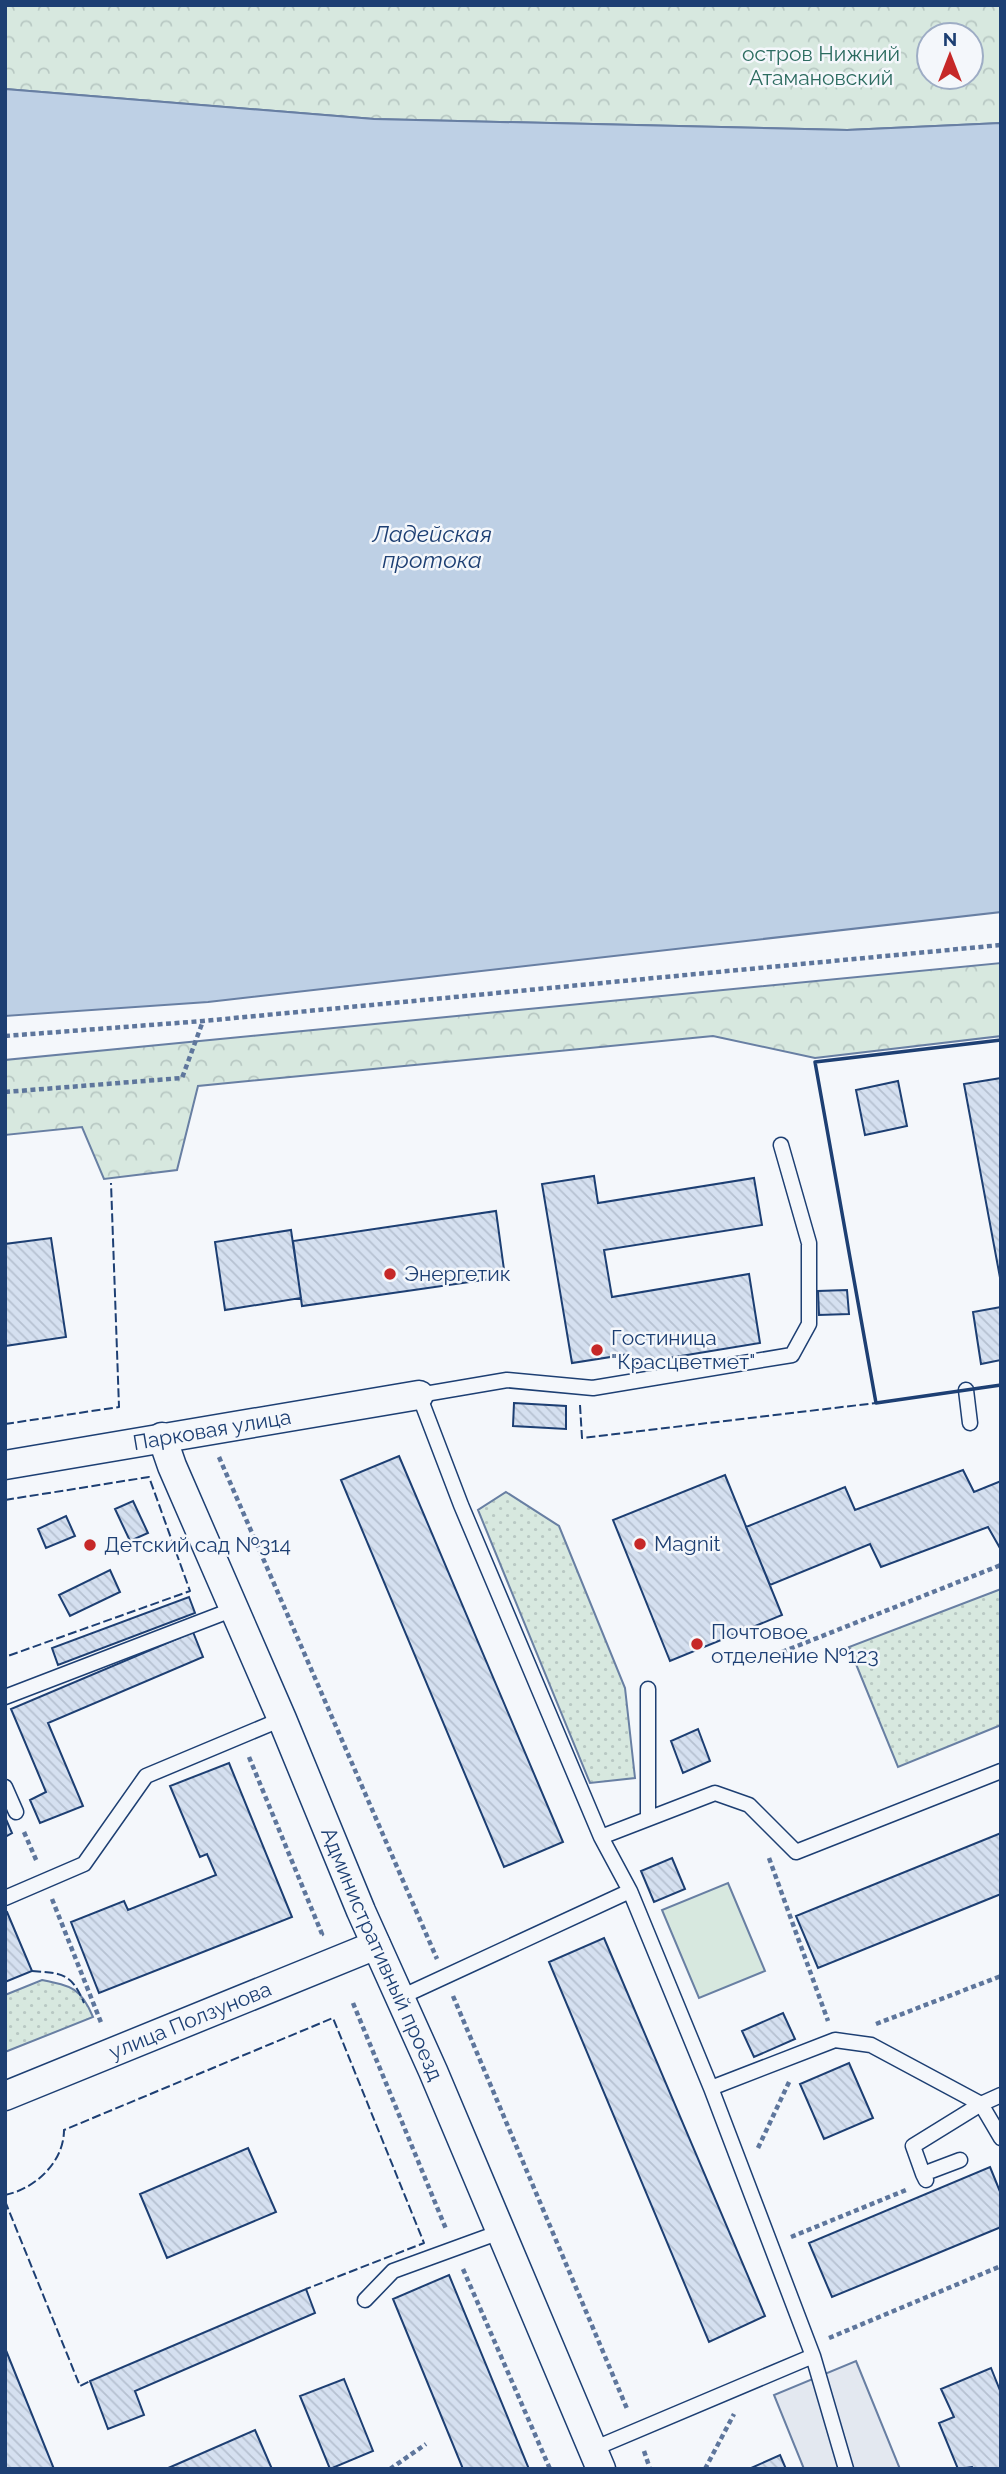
<svg xmlns="http://www.w3.org/2000/svg" width="1006" height="2474" font-family="Raleway,sans-serif">
<style>
.grass{fill:url(#grass-dots);stroke:#687fa3;stroke-width:2}
.forest{fill:url(#forest-crowns);stroke:#687fa3;stroke-width:2;fill-rule:evenodd}
.garden{fill:#d7e8df;stroke:#687fa3;stroke-width:2}
.parking{fill:#e3e8f0;stroke:#687fa3;stroke-width:2}
.water{fill:#bed0e5;stroke:#687fa3;stroke-width:2}
.building{fill:url(#building-back-hatch);stroke:#1d3f73;stroke-width:2}
.lines{fill:none;stroke-linecap:round;stroke-linejoin:round}
.lane-casing{stroke:#1d3f73;stroke-width:17}
.street-casing{stroke:#1d3f73;stroke-width:31}
.path{stroke:#5e769c;stroke-width:4.5;stroke-dasharray:5 3.5;stroke-linecap:butt}
.lane{stroke:#f4f7fb;stroke-width:14}
.street{stroke:#f4f7fb;stroke-width:28}
.fence{stroke:#1d3f73;stroke-width:2;stroke-dasharray:9 3.5;stroke-linecap:butt}
.wall{stroke:#1d3f73;stroke-width:3.5}
.poi-dot{fill:#c62828;stroke:#f4f7fb;stroke-width:2.5}
.labels{text-anchor:middle;stroke-width:5;stroke-linejoin:round;paint-order:stroke}
.park-label{font-size:21px;fill:#2c6c60;stroke:#f4f7fb}
.poi-label{font-size:21px;fill:#1d3f73;stroke:#f4f7fb;text-anchor:start}
.street-label{font-size:21px;fill:#1d3f73;stroke:#f4f7fb}
.water-label{font-size:23px;font-style:italic;fill:#1d3f73;stroke:#f4f7fb}
</style>
<defs>
<pattern id="grass-dots" width="8" height="8" patternUnits="userSpaceOnUse" patternTransform="scale(1.75)"><rect width="8" height="8" fill="#d7e8df"/><path d="M2 2h.1M6 6h.1" fill="none" stroke="#b8c8c3" stroke-width="1.8" stroke-linecap="round"/></pattern>
<pattern id="forest-crowns" width="20" height="18" patternUnits="userSpaceOnUse" patternTransform="scale(1.75)"><rect width="20" height="18" fill="#d7e8df"/><path d="M2 6a3 3 0 1 1 6 0M12 15a3 3 0 1 1 6 0" fill="none" stroke="#b8c8c3"/></pattern>
<pattern id="building-back-hatch" width="6" height="6" patternUnits="userSpaceOnUse" patternTransform="scale(1.75)"><rect width="6" height="6" fill="#d5e0f0"/><path d="M-1 5l2 2M0 0l6 6M5-1l2 2" fill="none" stroke="#b6c1d1"/></pattern>
</defs>
<rect width="100%" height="100%" fill="#f4f7fb"/>
<path class="grass" d="M506,1492L559,1526L625,1688L635,1778L590,1783L478,1510Z
M1001,1589V1725L898,1767L849,1647Z
M42,1980C72,1986 81,1988 93,2017L5,2052V1995Z"/>
<path class="forest" d="M5,5H1001V123L847,130L374,119L5,89ZM929,35H971V77H929Z
M1001,963V1036L815,1058L713,1036L198,1086L177,1170L104,1179L82,1127L5,1135V1060Z"/>
<path class="garden" d="M728,1883L765,1971L699,1998L662,1910Z"/>
<path class="parking" d="M856,2361L900,2469H804L774,2395Z"/>
<path class="water" d="M5,89L374,119L847,130L1001,123V912L208,1002L5,1016Z"/>
<path class="building" d="M1001,1078V1283L964,1084Z
M898,1081L907,1126L865,1135L856,1090Z
M594,1176L598,1203L754,1178L762,1225L604,1250L612,1297L749,1274L760,1343L632,1364L630,1354L572,1363L542,1184Z
M496,1211L505,1277L302,1306L293,1241Z
M291,1230L301,1298L225,1310L215,1242Z
M51,1238L66,1337L5,1346V1244Z
M847,1290L849,1314L819,1315L818,1291Z
M1001,1307V1360L981,1364L973,1312Z
M514,1403L566,1406V1429L513,1426Z
M399,1456L563,1842L504,1867L341,1480Z
M963,1470L974,1492L1001,1481V1550L988,1527L881,1567L870,1544L770,1585L746,1527L845,1487L855,1510Z
M725,1475L782,1615L670,1661L613,1520Z
M133,1501L148,1533L130,1541L115,1509Z
M66,1516L75,1536L46,1548L38,1529Z
M110,1570L120,1592L70,1616L59,1595Z
M189,1597L195,1613L58,1665L52,1648Z
M193,1632L203,1657L48,1723L83,1806L40,1823L30,1800L46,1792L11,1709Z
M698,1729L710,1761L683,1773L671,1741Z
M229,1763L292,1917L99,1993L71,1922L124,1901L128,1910L216,1875L207,1854L200,1857L170,1786Z
M5,1817L12,1833L5,1837Z
M1001,1833V1894L818,1968L796,1916Z
M672,1858L685,1889L654,1902L641,1871Z
M7,1912L32,1971L5,1982V1913Z
M604,1938L765,2316L709,2342L549,1962Z
M783,2013L795,2039L754,2057L742,2031Z
M849,2063L873,2118L824,2139L800,2084Z
M248,2148L276,2212L167,2258L140,2194Z
M990,2167L1001,2194V2227L832,2297L809,2243Z
M449,2275L529,2469H463L393,2299Z
M306,2289L315,2313L135,2391L144,2415L108,2429L90,2381Z
M5,2348L54,2469H5Z
M991,2368L1001,2393V2469H973L972,2467L958,2469L939,2423L954,2417L941,2389Z
M344,2379L373,2451L330,2469L300,2396Z
M255,2430L272,2469H166Z
M780,2455L786,2469H749Z"/>
<g class="lines">
<g class="lane-casing">
<path id="lane" d="M781,1145L809,1243V1324L792,1355L593,1388L507,1380L419,1395L461,1505L601,1837L630,1891L711,2088L813,2356L846,2469
M966,1390L970,1423
M648,1689V1818
M5,1697L234,1609
M5,1787L16,1812
M601,1837L715,1793L749,1805L796,1852L1001,1771
M5,1898L84,1864L146,1776L282,1719
M401,1997L630,1891
M711,2088L835,2040L871,2045L981,2104L1001,2138
M923,2174L913,2146L981,2104L1001,2095
M926,2180L923,2174L960,2160
M365,2300L393,2271L500,2232
M593,2449L813,2356"/>
</g>
<g class="street-casing">
<g id="street">
<path id="s1" d="M162,1437L172,1466L282,1719L361,1911L433,2071L601,2469"/>
<path id="s2" d="M5,1465L419,1395"/>
<path id="s3" d="M5,2096L376,1945"/>
</g>
</g>
<path class="path" d="M5,1036L203,1021L1001,945
M5,1092L182,1078L203,1021
M219,1457L437,1959
M782,1652L1001,1565
M249,1757L322,1934L319,1935
M24,1832L37,1862
M769,1858L828,2021
M52,1899L102,2025
M453,1996L628,2411
M353,2003L446,2229
M876,2024L1001,1976
M758,2148L790,2080
M791,2237L906,2190
M463,2269L550,2469
M829,2338L1001,2266
M644,2451L650,2469
M390,2469L426,2444
M705,2469L734,2414"/>
<use href="#lane" class="lane"/>
<use href="#street" class="street"/>
<path class="fence" d="M580,1405L582,1438L876,1403
M5,1424L119,1407L111,1183
M5,1500L149,1477L190,1591L5,1657
M32,1971C63,1973 72,1974 84,2003
M5,2195C35,2189 64,2162 64,2130L333,2018L424,2243L306,2289
M5,2201L80,2386L90,2381"/>
<path class="wall" d="M1001,1040L815,1062L876,1403L1001,1385"/>
</g>
<g class="poi-dot">
<circle cx="390" cy="1274" r="7"/>
<circle cx="597" cy="1350" r="7"/>
<circle cx="640" cy="1544" r="7"/>
<circle cx="90" cy="1545" r="7"/>
<circle cx="697" cy="1644" r="7"/>
</g>
<g class="labels">
<g class="park-label">
<text x="821" y="61">остров Нижний<tspan x="821" dy="24">Атамановский</tspan></text>
</g>
<g class="poi-label">
<text x="404" y="1281">Энергетик</text>
<text x="611" y="1345">Гостиница<tspan x="611" dy="24">"Красцветмет"</tspan></text>
<text x="654" y="1551">Magnit</text>
<text x="104" y="1552">Детский сад №314</text>
<text x="711" y="1639">Почтовое<tspan x="711" dy="24">отделение №123</tspan></text>
</g>
<g class="street-label">
<text dy="7" stroke="none"><textPath href="#s2" startOffset="210">Парковая улица</textPath></text>
<text dy="7" stroke="none"><textPath href="#s1" startOffset="562">Административный проезд</textPath></text>
<text dy="7" stroke="none"><textPath href="#s3" startOffset="200">улица Ползунова</textPath></text>
</g>
<g class="water-label">
<text x="432" y="542">Ладейская<tspan x="432" dy="26">протока</tspan></text>
</g>
</g>
<rect width="1006" height="2474" fill="none" stroke="#1d3f73" stroke-width="14"/>
<g transform="translate(950 56)"><circle r="33" fill="#f4f7fb" stroke="#9eadc5" stroke-width="2"/>
<path d="M0-5L12 26L0 18L-12 26Z" fill="#c62828"/>
<text y="-10" font-size="19" font-weight="bold" text-anchor="middle" fill="#1d3f73">N</text>
</g>
</svg>
